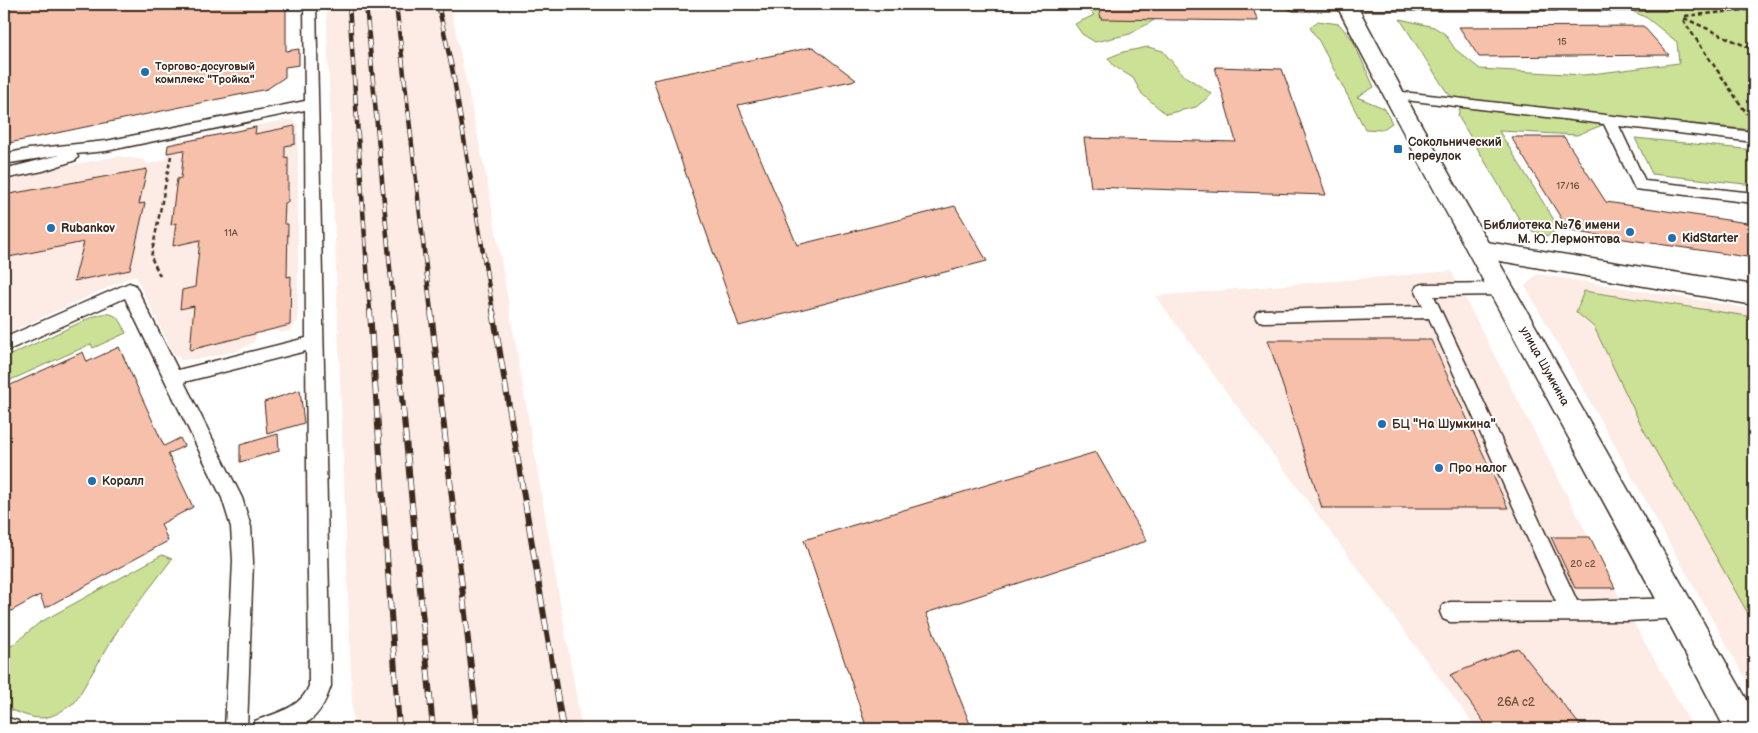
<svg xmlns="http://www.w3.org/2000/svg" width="1758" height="733" font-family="'Balsamiq Sans',sans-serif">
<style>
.built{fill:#fdece6}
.green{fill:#cbe196;stroke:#83865a}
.building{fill:#f7c0ab;stroke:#3b2a1e}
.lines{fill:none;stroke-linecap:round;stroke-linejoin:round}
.lane-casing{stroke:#3b2a1e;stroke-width:3}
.street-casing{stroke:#3b2a1e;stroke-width:3}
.secondary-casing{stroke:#3b2a1e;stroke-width:3}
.path{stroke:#3b2a1e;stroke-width:2.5;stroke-dasharray:4.5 3;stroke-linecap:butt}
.lane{fill:#fff;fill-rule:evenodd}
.street{fill:#fff;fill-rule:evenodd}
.secondary{fill:#fff;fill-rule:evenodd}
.rail-far1-casing{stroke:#3b2a1e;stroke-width:4.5}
.rail-casing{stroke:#3b2a1e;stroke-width:6}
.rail-far1{stroke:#fff;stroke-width:3;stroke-dasharray:9;stroke-linecap:butt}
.rail{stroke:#fff;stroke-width:4.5;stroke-dasharray:12;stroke-linecap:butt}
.poi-dot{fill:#1f6fb2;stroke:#fff;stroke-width:2}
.labels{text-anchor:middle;stroke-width:4;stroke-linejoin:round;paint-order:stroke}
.number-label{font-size:10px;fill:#6a5041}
.far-poi-label{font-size:11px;font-weight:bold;fill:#3b2a1e;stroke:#fff;text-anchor:start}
.poi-label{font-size:12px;font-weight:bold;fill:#3b2a1e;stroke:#fff;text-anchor:start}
.street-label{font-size:12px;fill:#3b2a1e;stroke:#fff}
.near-number-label{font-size:12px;fill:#6a5041}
</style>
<rect width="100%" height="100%" fill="#fff"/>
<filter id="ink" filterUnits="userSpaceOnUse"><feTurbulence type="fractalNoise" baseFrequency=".02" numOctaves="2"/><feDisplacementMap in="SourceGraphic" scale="10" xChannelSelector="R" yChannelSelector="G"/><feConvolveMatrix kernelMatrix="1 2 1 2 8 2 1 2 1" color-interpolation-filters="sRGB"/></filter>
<g filter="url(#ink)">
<path class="built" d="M326,4H450L489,190L582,729H353Z
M284,120H292L298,124V321L290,331L281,333L276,329L258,333L254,342L237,351L200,359L182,360L173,353L135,275L4,335V180L44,170L119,156L144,160L148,164L166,160L168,145L171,143Z
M1451,271L1627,611L1694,729H1477L1155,296Z
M1537,274L1754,309V694L1525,286Z"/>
<path class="green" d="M1083,4H1167L1163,15L1130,34L1095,42L1082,34L1075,24L1094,15Z
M1617,4H1754V130L1623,117L1577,135L1499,131L1559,228L1548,236L1525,229L1458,116L1461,104L1446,91L1400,19L1434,27L1445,34L1455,49L1480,69L1584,75L1679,63L1677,42L1647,18Z
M1318,21L1339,24L1352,39L1374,87L1357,97L1384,108L1392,123L1382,130L1365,129L1319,41L1310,28Z
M1148,47L1163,51L1182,74L1212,94L1196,107L1166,114L1142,94L1133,78L1114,66L1108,58L1123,52Z
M1635,138L1754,150V185L1652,174Z
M1584,291L1754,317V349L1749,353L1748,378L1754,386V624L1642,427L1594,327L1576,312Z
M106,313C119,315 122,322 126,333L93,348L91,344L4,383V358L92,317Z
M162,555L172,559L119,628L75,702C44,725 37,720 4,707V652L39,623Z"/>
<path class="building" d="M4,4H286V51L299,49V65L285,67V77L267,89L4,144Z
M1098,4H1251L1258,21L1101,19Z
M1643,26L1669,55L1479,57L1459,27Z
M813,47L856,80L738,105L797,245L955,206L987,261L739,326L653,80Z
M1215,67L1282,69L1326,195L1091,187L1084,138L1236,142Z
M295,126V144L285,146V158L288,157V202L285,203L284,224H288L287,277L291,276L290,325L190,350L194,306L180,309L182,290L195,287L200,240L173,246L176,223L171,225L177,179L181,178L184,150L167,153L168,145L256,127L255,134Z
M1511,137H1564L1606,202L1754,224V258L1569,231Z
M147,169L139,204L145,203L130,270L74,281L84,242L4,258V195Z
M1268,340H1431L1508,508H1322Z
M119,347L164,446L180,438L184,446L168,454L193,507L161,524L168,541L45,608L40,595L4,615V388L83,352L87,362Z
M300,390L304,423L267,434L264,402Z
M278,434L279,451L240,462V445Z
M1096,452L1147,541L926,613L972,729H867L804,540Z
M1551,537H1590L1615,588H1575Z
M1518,648L1583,729H1489L1450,675Z"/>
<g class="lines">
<g class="lane-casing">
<path id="lane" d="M304,4H316L331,686C315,733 295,729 252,729L255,721C275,713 300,709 309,686L306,351L184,382L242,498L251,527L253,561L247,729H225L233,561L231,527L222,498L125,298L4,352V338L129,283L135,285L137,289L178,370L306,338L305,110L106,151L76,154L78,157L76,160L43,171L4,179V169L60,155L4,164V154L29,149L106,141L305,101Z
M1289,4H1671L1672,6L1666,10H1294L1290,9L1288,6Z
M1394,91L1754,132V142L1619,126L1645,181L1754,193V203L1635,189L1604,124L1389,98L1387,95Z
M1502,283L1508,285L1510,289L1508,293L1502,295L1434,296L1577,601L1679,598L1686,601L1689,608L1686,615L1679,618L1627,621L1450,622L1443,619L1440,612L1443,605L1450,602H1556L1429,318L1263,322L1257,320L1255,316L1257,312L1263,310L1423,306L1415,290L1417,286L1423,284Z
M4,717L18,721L21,729H4Z"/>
</g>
<g class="street-casing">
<path id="street" d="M1480,241L1754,285V305L1471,256L1468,250L1471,244Z"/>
</g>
<g class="secondary-casing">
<path id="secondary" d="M1336,4H1356L1414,112L1754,712V729H1725C1598,486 1462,248 1336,4Z"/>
</g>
<path class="path" d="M1685,16L1754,9
M1684,18L1754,50
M1683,20L1747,114
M160,276L151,257L171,156"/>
<use href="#lane" class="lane"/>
<use href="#street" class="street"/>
<use href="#secondary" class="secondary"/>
<g class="rail-far1-casing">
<path id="rail-far1" d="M349,4L370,312
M366,4L394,312
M396,4L431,312
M438,4L453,73L493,312"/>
</g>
<g class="rail-casing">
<path id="rail" d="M370,311L399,729
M394,311L433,729
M431,311L478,729
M493,311L563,729"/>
</g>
<use href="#rail-far1" class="rail-far1"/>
<use href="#rail" class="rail"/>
</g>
</g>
<g class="poi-dot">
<circle cx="145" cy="72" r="5"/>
<rect x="1393" y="144" width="10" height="10" rx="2.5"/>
<circle cx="51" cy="228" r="5"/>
<circle cx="1630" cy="232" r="5"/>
<circle cx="1672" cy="238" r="5"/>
<circle cx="1382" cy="424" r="5"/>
<circle cx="1439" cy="468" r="5"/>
<circle cx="92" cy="481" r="5"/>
</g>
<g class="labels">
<g class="number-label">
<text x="1562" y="45">15</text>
<text x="1568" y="189">17/16</text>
<text x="231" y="236">11А</text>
<text x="1583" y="567">20 с2</text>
</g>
<g class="far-poi-label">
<text x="155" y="70">Торгово-досуговый<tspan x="155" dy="13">комплекс "Тройка"</tspan></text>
</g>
<g class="poi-label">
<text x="1408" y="146">Сокольнический<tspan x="1408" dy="14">переулок</tspan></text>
<text x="1620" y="229" text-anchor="end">Библиотека №76 имени<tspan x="1620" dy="14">М. Ю. Лермонтова</tspan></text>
<text x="61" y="232">Rubankov</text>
<text x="1682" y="242">KidStarter</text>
<text x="1392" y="428">БЦ "На Шумкина"</text>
<text x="1449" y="472">Про налог</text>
<text x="102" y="485">Коралл</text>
</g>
<g class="street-label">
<text transform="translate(1545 366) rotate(61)" y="4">улица Шумкина</text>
</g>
<g class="near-number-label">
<text x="1516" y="706">26А с2</text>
</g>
</g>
<rect width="1758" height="733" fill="none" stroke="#fff" stroke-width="20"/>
<rect x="10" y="10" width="1738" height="713" fill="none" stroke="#3b2a1e" stroke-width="2" filter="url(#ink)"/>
</svg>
